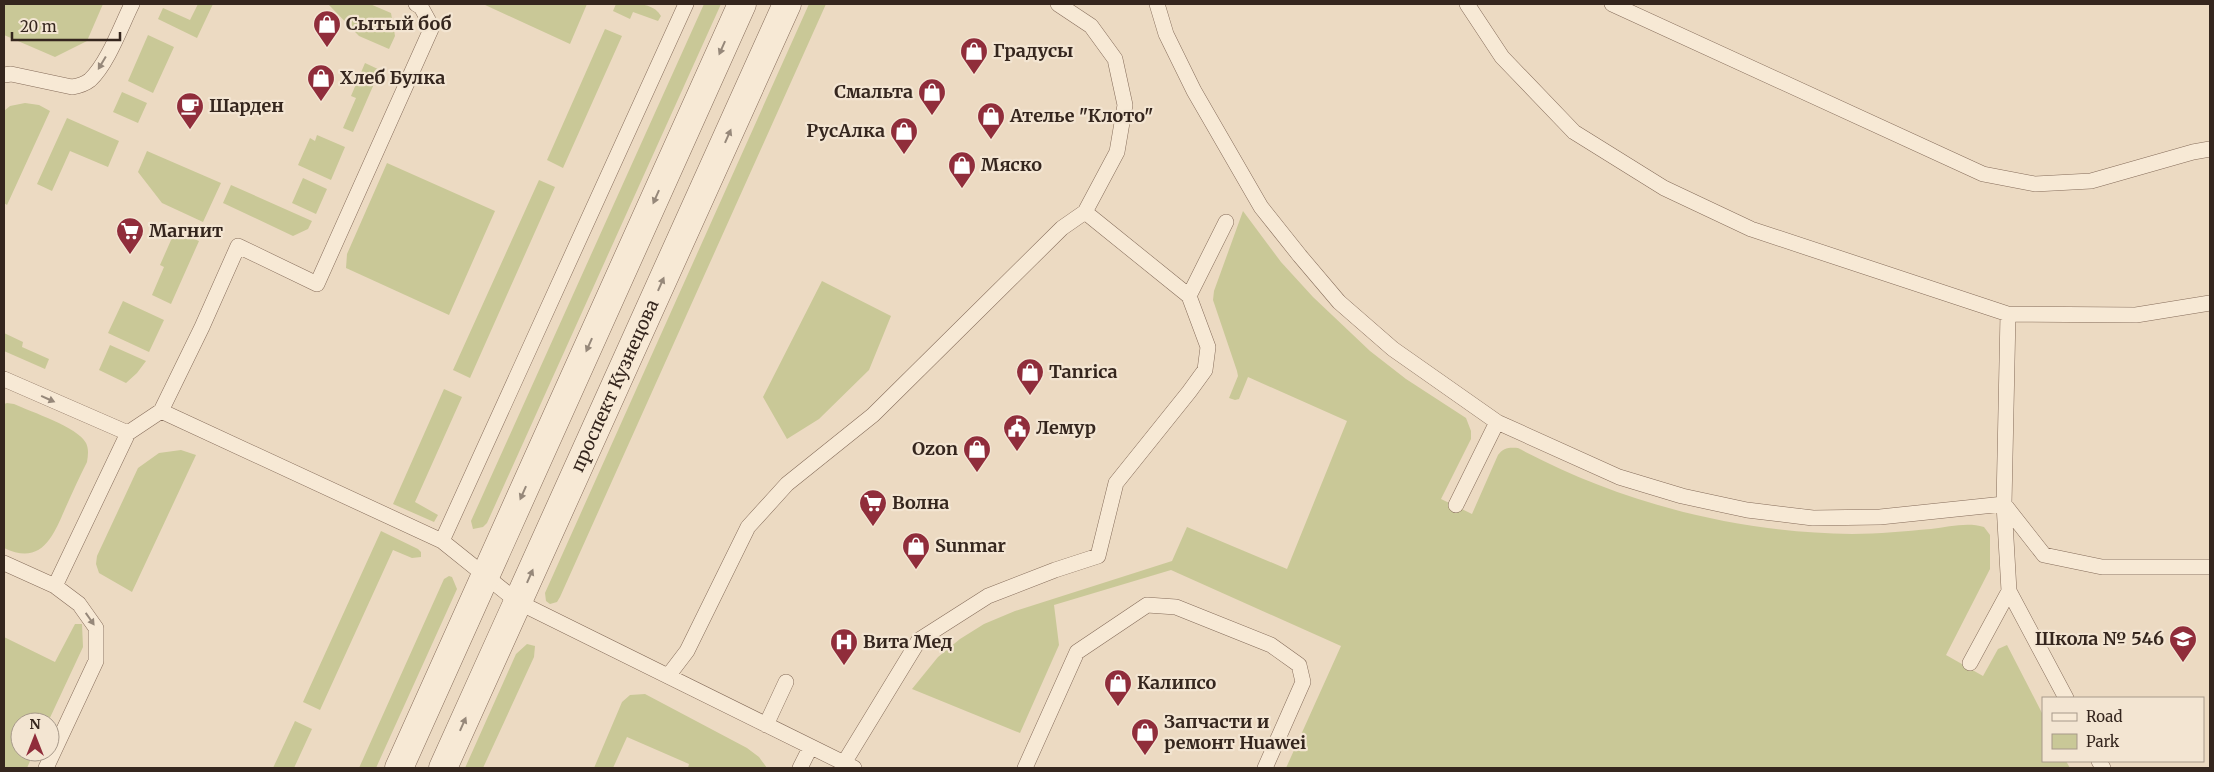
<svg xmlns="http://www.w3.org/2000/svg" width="2214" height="772" font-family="Merriweather,serif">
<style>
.green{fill:#c9c897}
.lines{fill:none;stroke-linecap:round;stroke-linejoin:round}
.service-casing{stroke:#856c5a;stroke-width:16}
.minor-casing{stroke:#856c5a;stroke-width:29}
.service{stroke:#f7e9d5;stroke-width:15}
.minor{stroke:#f7e9d5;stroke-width:28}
.oneway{fill:#96887a}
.labels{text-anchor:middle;stroke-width:4.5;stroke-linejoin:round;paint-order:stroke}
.poi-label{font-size:18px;font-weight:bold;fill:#35261e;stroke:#f3e5d2;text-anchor:start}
.street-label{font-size:18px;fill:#35261e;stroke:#f3e5d2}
</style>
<rect width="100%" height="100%" fill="#ecdac2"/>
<path class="green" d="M4,4H103L87,41L55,57L4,35Z
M198,4H213L197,38L158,19L163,8L190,20Z
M328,4H370L391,13L395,36L389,49L359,36Z
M483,4H587L570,44Z
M616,4C630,4 653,1 661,16L658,21L633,12L630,19L613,11Z
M704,4H721L487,523L483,527L473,529L471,521Z
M809,4H826L560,597L557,602L550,604L546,601L545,593Z
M605,29L622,36L563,168L547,160Z
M148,35L174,47L153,93L128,81Z
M365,63L380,70L353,132L343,128L356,98L351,96Z
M122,92L147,103L138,123L113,112Z
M25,103L39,105L50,111L7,205L4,203V111L10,106Z
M67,118L119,141L108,167L70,151L52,191L37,184Z
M317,135L345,147L331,180L298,165L310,138L315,141Z
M147,151L221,183L203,222L162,203L138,172Z
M387,163L495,211L449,315L346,268L347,254Z
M303,178L327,189L316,214L292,203Z
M539,180L555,187L470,378L453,370Z
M231,185L312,221L308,229L293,236L223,203Z
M1243,211L1281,262L1313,297L1370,351L1406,379L1466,418L1471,431V439L1441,499L1472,514L1498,455C1503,448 1509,447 1518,448C1619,502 1736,533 1852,534C1879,534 1905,531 1931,529C1949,527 1967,522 1984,527L1990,535V569L1946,655L1983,676L1998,649L2007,645L2043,715V761H2066L2070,768H1286L1341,646L1171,570L1054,605L1059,645L1020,733L912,689L938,657L960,639L984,624L1015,611L1172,561L1187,527L1287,569L1347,421L1248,377L1239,399L1235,400L1229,398L1238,376L1237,371L1213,300L1214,291Z
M175,231L199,241L171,304L152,295L164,267L160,265Z
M822,281L891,316L869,370L819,419L787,439L763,397Z
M123,301L164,320L149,352L108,333Z
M4,333L23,342L22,347L49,359L45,369L4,351Z
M110,345L146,361L137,373L126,383L99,370Z
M444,389L462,397L415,502L438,515L434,522L393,504Z
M7,403L14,404C31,412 78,427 86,443C89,449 88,456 87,462C79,478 72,493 65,509C53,537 41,566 4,548V404Z
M181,450L196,455L132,592L99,573L96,564L97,556L138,468L159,453Z
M381,531L418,549L421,552V557L412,558L393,550L320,710L303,702Z
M449,576L452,577L457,589L376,768H359L444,579Z
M75,624H82L83,647L48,722H20V752H34L27,768H4V637L55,662Z
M527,644L535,646L534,657L483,768H465L516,654Z
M645,694L747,748L759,757L767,768H688L689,764L627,737L613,768H594L622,702L630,695Z
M295,721L312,729L294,768H273Z"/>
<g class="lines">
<g class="service-casing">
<path id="service" d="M1157,4L1166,34L1194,91L1261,207L1300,256L1339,302L1393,349L1497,422L1619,477L1682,496L1747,510L1813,518L1880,517L2004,504L2044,555L2102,567H2210
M1467,4L1502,57L1574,132L1664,188L1751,229L2008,314L2136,315L2210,303
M1612,4L1983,174L2035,184L2091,181L2193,152L2210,149
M4,75L11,74L72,87C78,86 85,84 90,80C108,63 121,26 132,4
M1189,296L1226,222
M2008,314L2004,504L2009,591L2066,698
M4,379L128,433
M161,411L442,541L518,602L854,768
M1456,505L1497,422
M442,541L686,4
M4,563L55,586L79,604L96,628V661L46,768
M55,586L128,433L161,411L202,327L238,246L317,284L432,27L421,7L416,4
M1970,663L2009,591
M668,676L687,651L748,527L787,484L873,415L1062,228L1085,212
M766,725L786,682
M2099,761L2103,768
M844,763L919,640L988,596L1055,570L1098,556L1116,483L1189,392L1205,370L1208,347L1189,296L1085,212L1117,152L1125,105L1115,59L1091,26L1058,4
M800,768L810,748
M1025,768L1077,652L1147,605L1176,607L1271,645L1299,665L1303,682L1265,768"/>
</g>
<g class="minor-casing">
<g id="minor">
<path d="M399,768L742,4"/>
<path id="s1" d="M443,768L787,4"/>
</g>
</g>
<use href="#service" class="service"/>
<use href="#minor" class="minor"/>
</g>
<defs><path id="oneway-solid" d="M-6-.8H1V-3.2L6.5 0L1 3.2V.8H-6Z" transform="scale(1.25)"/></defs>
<g class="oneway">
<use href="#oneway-solid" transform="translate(722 48) rotate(114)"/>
<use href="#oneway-solid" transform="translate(102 63) rotate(121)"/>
<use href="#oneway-solid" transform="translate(728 136) rotate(-66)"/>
<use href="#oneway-solid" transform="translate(656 197) rotate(114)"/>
<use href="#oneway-solid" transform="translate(661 284) rotate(-66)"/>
<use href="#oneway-solid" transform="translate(589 345) rotate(114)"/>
<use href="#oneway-solid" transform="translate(48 399) rotate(24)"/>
<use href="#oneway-solid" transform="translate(523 493) rotate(114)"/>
<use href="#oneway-solid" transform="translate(530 576) rotate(-66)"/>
<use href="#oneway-solid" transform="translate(90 619) rotate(55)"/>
<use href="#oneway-solid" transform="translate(463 724) rotate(-66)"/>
</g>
<defs>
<g id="shop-pin" transform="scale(1.4375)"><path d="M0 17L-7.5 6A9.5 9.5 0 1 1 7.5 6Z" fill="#902d3b" stroke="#f3e5d2"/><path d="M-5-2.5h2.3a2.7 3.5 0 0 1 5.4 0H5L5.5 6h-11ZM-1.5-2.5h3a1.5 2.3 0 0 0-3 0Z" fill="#fff"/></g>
<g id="cafe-pin" transform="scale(1.4375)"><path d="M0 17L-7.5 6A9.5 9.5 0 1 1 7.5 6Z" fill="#902d3b" stroke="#f3e5d2"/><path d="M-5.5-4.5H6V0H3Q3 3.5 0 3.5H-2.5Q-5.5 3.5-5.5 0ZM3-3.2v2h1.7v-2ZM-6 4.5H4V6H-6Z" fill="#fff"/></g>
<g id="supermarket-pin" transform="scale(1.4375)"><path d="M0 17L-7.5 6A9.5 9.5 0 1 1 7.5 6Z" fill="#902d3b" stroke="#f3e5d2"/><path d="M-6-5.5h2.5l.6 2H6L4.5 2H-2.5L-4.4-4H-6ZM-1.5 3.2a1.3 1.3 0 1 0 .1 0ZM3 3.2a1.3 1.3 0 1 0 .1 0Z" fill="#fff"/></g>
<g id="civic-pin" transform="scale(1.4375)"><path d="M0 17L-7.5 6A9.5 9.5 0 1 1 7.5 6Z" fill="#902d3b" stroke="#f3e5d2"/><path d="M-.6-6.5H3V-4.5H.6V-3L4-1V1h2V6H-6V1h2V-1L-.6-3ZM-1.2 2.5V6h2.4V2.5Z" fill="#fff"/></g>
<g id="school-pin" transform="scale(1.4375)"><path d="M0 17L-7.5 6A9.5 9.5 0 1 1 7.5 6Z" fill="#902d3b" stroke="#f3e5d2"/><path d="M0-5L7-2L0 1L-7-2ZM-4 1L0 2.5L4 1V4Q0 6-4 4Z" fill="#fff"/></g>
<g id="hospital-pin" transform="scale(1.4375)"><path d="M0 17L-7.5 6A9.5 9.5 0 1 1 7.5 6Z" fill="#902d3b" stroke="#f3e5d2"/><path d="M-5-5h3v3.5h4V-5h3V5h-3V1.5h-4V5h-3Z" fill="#fff"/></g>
</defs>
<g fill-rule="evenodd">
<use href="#shop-pin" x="327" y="24"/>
<use href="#shop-pin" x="974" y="51"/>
<use href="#shop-pin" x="321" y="78"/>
<use href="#shop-pin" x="932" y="92"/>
<use href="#cafe-pin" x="190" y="106"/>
<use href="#shop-pin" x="991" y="116"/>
<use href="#shop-pin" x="904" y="131"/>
<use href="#shop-pin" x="962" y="165"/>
<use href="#supermarket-pin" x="130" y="231"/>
<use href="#shop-pin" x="1030" y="372"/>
<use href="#civic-pin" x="1017" y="428"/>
<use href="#shop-pin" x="977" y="449"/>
<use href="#supermarket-pin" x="873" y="503"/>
<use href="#shop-pin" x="916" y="546"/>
<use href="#school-pin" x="2183" y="639"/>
<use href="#hospital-pin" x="844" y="642"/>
<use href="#shop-pin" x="1118" y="683"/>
<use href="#shop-pin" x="1145" y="732"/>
</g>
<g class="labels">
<g class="poi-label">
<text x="346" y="30">Сытый боб</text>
<text x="993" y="57">Градусы</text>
<text x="340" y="84">Хлеб Булка</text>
<text x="913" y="98" text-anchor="end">Смальта</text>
<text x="209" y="112">Шарден</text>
<text x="1010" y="122">Ателье "Клото"</text>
<text x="885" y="137" text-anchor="end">РусАлка</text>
<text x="981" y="171">Мяско</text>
<text x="149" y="237">Магнит</text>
<text x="1049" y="378">Tanrica</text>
<text x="1036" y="434">Лемур</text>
<text x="958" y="455" text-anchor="end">Ozon</text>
<text x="892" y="509">Волна</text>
<text x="935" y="552">Sunmar</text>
<text x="2164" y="645" text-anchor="end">Школа № 546</text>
<text x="863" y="648">Вита Мед</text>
<text x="1137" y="689">Калипсо</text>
<text x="1164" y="728">Запчасти и<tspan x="1164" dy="21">ремонт Huawei</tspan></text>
</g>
<g class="street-label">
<text dy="6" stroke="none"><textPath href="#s1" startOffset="419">проспект Кузнецова</textPath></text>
</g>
</g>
<rect width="2214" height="772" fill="none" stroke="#35261e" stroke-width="10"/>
<rect x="2042" y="697" width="162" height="65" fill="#f3e5d2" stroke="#a7998a"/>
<rect x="2052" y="713" width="25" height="8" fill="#f7e9d5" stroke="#a7998a"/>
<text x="2086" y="722" font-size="15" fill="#35261e">Road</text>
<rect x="2052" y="734" width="25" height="15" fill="#c9c897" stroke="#a7998a"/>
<text x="2086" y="747" font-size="15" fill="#35261e">Park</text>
<g transform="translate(35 737)"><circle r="24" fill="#f3e5d2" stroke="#a7998a"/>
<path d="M0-4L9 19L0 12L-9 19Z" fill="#902d3b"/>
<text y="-8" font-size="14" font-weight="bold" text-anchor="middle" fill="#35261e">N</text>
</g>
<path d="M12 32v8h108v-8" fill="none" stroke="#35261e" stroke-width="2.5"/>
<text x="20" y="32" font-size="15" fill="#35261e" stroke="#f3e5d2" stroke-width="4" paint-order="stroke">20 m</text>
</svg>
